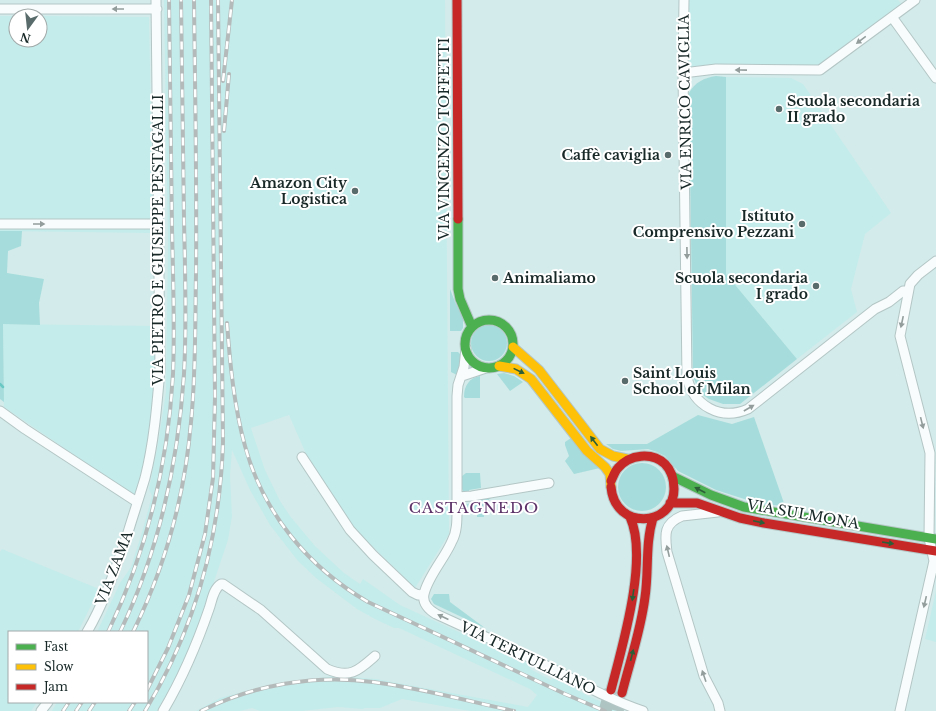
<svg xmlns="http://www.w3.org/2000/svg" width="936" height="711" font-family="'Libre Baskerville',serif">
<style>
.built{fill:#c4eceb}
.green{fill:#a6dddc}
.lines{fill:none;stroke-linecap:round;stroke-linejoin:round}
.stream{stroke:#69c7c4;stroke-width:2.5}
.secondary-tunnel{stroke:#adc4c3;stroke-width:13;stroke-dasharray:13 6;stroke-linecap:butt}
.street-casing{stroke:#b4c6c6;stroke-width:11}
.fast-casing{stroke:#b4c6c6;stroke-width:11}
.slow-casing{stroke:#b4c6c6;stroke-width:11}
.jam-casing{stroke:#b4c6c6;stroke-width:11}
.street{stroke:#f8fcfc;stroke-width:9}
.fast{stroke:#4caf50;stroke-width:9}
.slow{stroke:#ffc107;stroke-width:9}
.jam{stroke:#c62828;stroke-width:9}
.rail-casing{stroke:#b4baba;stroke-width:4}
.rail{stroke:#fff;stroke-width:2.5;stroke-dasharray:8;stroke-linecap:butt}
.oneway{fill:#939d9c}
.oneway2{fill:#2c5e37}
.poi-dot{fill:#596c6b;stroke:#fff;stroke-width:1.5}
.labels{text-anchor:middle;stroke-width:4;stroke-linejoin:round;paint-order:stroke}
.poi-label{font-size:14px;font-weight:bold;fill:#172827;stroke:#fff;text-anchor:end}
.street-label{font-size:14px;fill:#172827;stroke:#fff}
.neighbourhood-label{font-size:15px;letter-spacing:1px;fill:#5c3268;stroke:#fff}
</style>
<rect width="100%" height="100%" fill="#d3ebea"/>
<path class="built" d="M164,0H445L449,534L415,588L351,525L307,456L289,415L251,428L265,470L280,501L290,516L315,546L344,573L360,584L363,579L400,605L531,665L530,669L551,680L555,678L588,696L623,711H470L402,699L380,708H364L363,709L338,707L301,711H260L252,708L240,711H196L220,698L265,686L334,676L376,679L528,707L537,695L530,689L399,628H394L375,619L357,609L316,578L298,561L270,525L250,490L232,450L230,475L232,516L228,540L202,617L179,672L157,711H52L57,702H147V632H97L120,583L131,567L143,529L152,496L149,489L158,444L166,392L168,244Z
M684,0H898L905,8L823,69L683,73Z
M0,16H36H16V40H40V16L149,17L153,217L151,233L0,231Z
M726,77L791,78L803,84L891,213L865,234L851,289L857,312L797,359L726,274Z
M3,324L157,326V369L147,456L136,497L4,407Z
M2,549L99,589L78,632H9V702H37L31,711H0V552Z
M936,591V642L925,639Z"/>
<path class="green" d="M716,76L726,77V274L797,359L740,404H723L709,399L703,395L698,389L693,376L689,93C695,82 704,78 716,76Z
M0,231H22L21,246L8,251L7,273L44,279L39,303L40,325L3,324L4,402L0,399Z
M450,289L455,302L463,318V328L461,331H450Z
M471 343a18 18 0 1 1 36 0a18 18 0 1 1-36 0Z
M451,352H458L461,355V363L457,375L451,372Z
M504,373L514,376L523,382L510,391L497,374Z
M480,376V398H465L464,397C464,386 469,378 480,376Z
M698,415L732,424L754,417L785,506L760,504L716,490L678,471L665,456L657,452L648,449L621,451L613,449L606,444H647Z
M571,438L600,468L574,474L565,461L569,456L565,445V442Z
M618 487a24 24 0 1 1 48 0a24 24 0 1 1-48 0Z
M466,473H480L481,488L469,490V493L464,492C460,488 461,481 462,476Z
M495,495C484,503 483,504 484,517H477V514L468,512L464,509V505L475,502V499Z
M434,594H449L450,602L485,628L434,604L431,599Z"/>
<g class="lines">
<path class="stream" d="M0,384L3,387"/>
<path class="secondary-tunnel" d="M605,711L611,690
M617,711L622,693"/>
<g class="street-casing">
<path id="street" d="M684,0L683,73L687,377C693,406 721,421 748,409L875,309L889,302L903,291H908
M0,9H157
M892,17L936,78
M683,73L716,69L820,70L915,0
M0,224H159
M466,348L464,367L458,385L457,396V511C457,521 457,532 452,541C445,558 428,576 424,594C422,603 429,610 436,614C471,630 506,646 541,663C575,680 607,699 643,711
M462,376L486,368
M0,411L25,429L137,502
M302,457L350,530L373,555L412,592L418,595L424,594
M457,497L472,496L549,483
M718,512L682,516C663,524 665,535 667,552L704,676L718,703L720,711
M87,632C104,603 115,570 126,539C132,519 139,498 145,478C154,443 157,405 160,369L156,0
M41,711L48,702
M163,711C182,679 197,644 209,609C212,601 213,589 221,584H223L261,610L327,669C350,679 358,671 375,656
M900,711L934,561L929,538L930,453L900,336L910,284L918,275L936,261"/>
</g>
<g class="fast-casing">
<path id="fast" d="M458,219V289L460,299L472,327
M465 344a24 24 0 1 1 48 0a24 24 0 1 1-48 0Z
M672,476L711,495L744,507L936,539"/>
</g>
<g class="slow-casing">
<path id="slow" d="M513,347L539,370L600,449L613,456L627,459
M499,366L516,369L531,379L587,451L605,467L610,474L611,487"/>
</g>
<g class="jam-casing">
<path id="jam" d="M457,0L458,219
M611,487C615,531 674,527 674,489C674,479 672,471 665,464C652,452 630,454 618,468C615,471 613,477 611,481
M670,503H697L740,518L764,523L936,551
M611,690C622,647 649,558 630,517
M622,693C630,661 641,630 645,597C649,571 645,544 653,518"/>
</g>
<use href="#street" class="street"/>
<use href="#fast" class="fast"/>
<use href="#slow" class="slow"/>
<use href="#jam" class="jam"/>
<g class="rail-casing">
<path id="rail" d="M223,81L232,0
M224,131L229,74
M227,323C230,364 234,406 245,446C263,513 309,568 368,602L565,694L605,711
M108,632C147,551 168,464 173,374C175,326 173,277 172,229C171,153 170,76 169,0
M120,632C159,551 178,463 184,374C187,322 185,271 184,219C183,146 182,73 181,0
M133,632C165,567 185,494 191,422C196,373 195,323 196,274C197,183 195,91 194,0
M147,690L168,648L189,595L205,534L213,478L215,397L211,0
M63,711L69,702
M76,711L82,702
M89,711L95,702
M129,711L135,702
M145,711C195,629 220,538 223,442L218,0
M201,711C253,685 315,674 373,682C421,688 467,701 514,711"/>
</g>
<use href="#rail" class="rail"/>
</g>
<defs><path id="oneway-solid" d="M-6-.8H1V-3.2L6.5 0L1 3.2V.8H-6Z"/></defs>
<g class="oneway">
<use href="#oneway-solid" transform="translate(118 9) rotate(-180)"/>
<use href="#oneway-solid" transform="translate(861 40) rotate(143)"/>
<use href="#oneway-solid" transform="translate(741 70) rotate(-179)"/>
<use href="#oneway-solid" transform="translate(39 224)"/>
<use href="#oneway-solid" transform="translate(687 253) rotate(89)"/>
<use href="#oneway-solid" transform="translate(902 322) rotate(102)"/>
<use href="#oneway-solid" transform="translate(749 408) rotate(-30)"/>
<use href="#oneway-solid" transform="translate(922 423) rotate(76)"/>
<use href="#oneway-solid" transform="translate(668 551) rotate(-103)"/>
<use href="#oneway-solid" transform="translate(925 602) rotate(103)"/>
<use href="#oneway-solid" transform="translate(443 617) rotate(-155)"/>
<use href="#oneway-solid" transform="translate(704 676) rotate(-109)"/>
</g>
<g class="oneway2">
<use href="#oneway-solid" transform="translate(519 371) rotate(26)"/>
<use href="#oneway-solid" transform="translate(594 441) rotate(-127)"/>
<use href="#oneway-solid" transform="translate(700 490) rotate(-153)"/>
<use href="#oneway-solid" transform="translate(759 522) rotate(12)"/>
<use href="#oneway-solid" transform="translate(888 543) rotate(9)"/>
<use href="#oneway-solid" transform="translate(633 595) rotate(98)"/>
<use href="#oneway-solid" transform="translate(632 655) rotate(-76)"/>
</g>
<g class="poi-dot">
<circle cx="779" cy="109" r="4"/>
<circle cx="668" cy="155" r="4"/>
<circle cx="355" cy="191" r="4"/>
<circle cx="802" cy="224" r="4"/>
<circle cx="495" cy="278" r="4"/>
<circle cx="816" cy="286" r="4"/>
<circle cx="625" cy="381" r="4"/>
</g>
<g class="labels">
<g class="poi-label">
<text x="787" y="106" text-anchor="start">Scuola secondaria<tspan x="787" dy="16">II grado</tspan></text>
<text x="660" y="160">Caffè caviglia</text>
<text x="347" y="188">Amazon City<tspan x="347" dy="16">Logistica</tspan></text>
<text x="794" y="221">Istituto<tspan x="794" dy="16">Comprensivo Pezzani</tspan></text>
<text x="503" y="283" text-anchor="start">Animaliamo</text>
<text x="808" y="283">Scuola secondaria<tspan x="808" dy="16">I grado</tspan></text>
<text x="633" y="378" text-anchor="start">Saint Louis<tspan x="633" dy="16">School of Milan</tspan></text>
</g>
<g class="street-label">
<text transform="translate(685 102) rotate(-91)" y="5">VIA ENRICO CAVIGLIA</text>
<text transform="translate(444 139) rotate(-90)" y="5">VIA VINCENZO TOFFETTI</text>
<text transform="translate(158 240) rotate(-90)" y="5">VIA PIETRO E GIUSEPPE PESTAGALLI</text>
<text transform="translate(803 514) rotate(10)" y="5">VIA SULMONA</text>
<text transform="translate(114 568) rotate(-69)" y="5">VIA ZAMA</text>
<text transform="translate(528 658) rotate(26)" y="5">VIA TERTULLIANO</text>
</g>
<g class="neighbourhood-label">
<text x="474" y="513">CASTAGNEDO</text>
</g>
</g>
<rect x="8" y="631" width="140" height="72" fill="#ffffff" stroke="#a2a9a9"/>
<rect x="16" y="644" width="20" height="6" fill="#4caf50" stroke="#a2a9a9"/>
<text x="44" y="651" font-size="12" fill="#172827">Fast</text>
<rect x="16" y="664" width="20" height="6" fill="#ffc107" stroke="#a2a9a9"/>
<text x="44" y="671" font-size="12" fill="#172827">Slow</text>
<rect x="16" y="684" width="20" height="6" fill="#c62828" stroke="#a2a9a9"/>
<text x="44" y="691" font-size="12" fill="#172827">Jam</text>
<g transform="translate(28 28) rotate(195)"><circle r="19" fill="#ffffff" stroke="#a2a9a9"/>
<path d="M0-3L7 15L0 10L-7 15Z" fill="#596c6b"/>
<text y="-6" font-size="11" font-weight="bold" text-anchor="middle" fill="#172827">N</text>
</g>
</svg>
